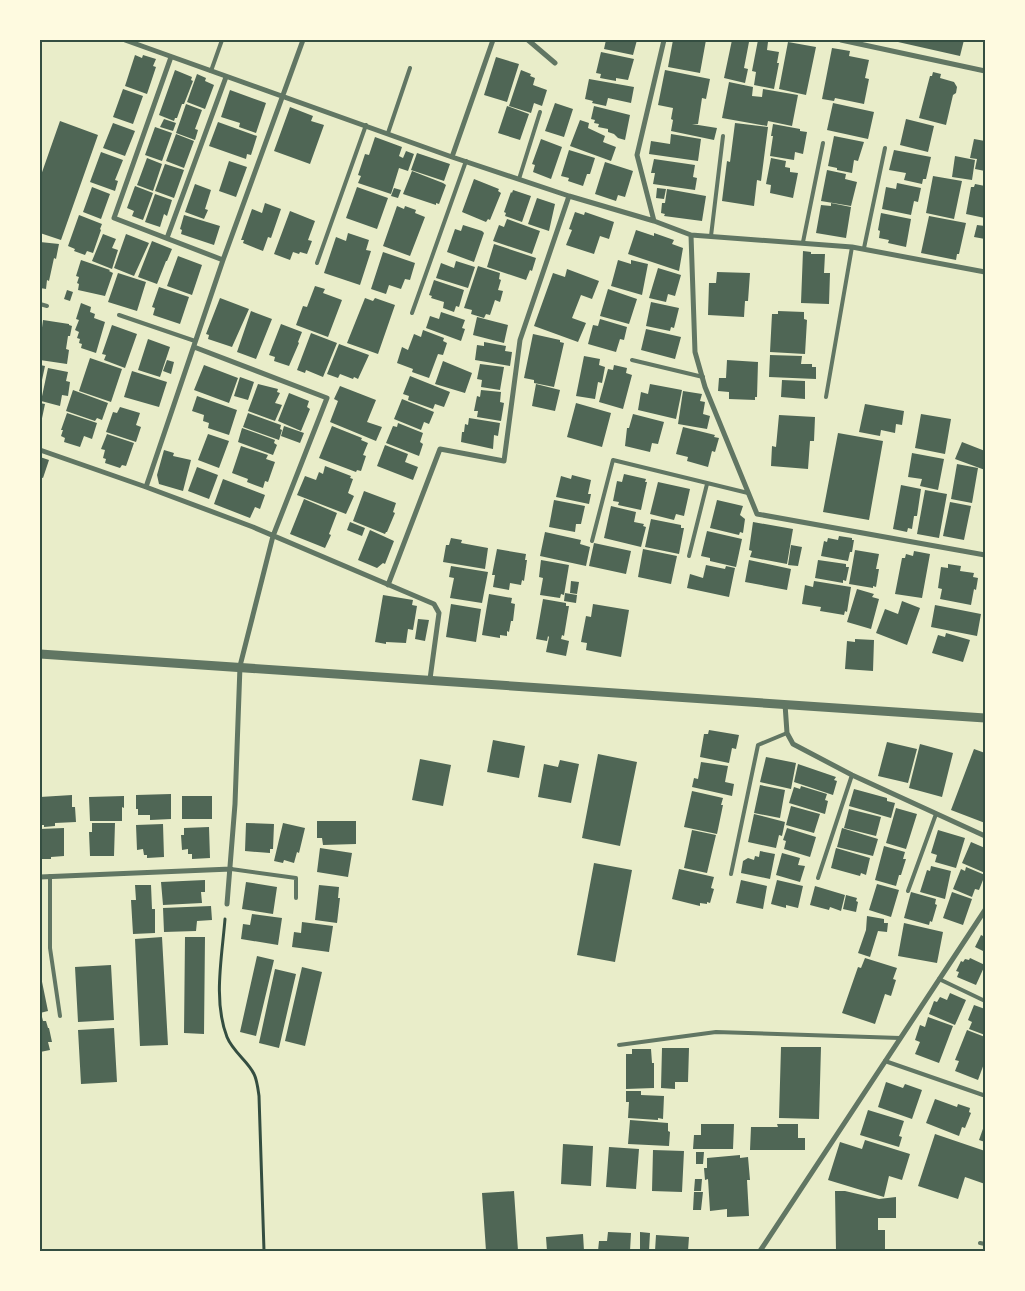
<svg xmlns="http://www.w3.org/2000/svg" width="1025" height="1291" font-family="'Noto Sans',sans-serif">
<style>
.building{fill:#4f6655}
.lines{fill:none;stroke-linecap:round;stroke-linejoin:round}
.path{stroke:#344e41;stroke-width:3}
.service{stroke:#617663;stroke-width:4}
.minor{stroke:#617663;stroke-width:5}
.tertiary{stroke:#617663;stroke-width:9}
.neatline{fill:none;stroke:#344e41;stroke-width:2}
</style>
<rect width="100%" height="100%" fill="#e9edc9"/>
<path class="building" d="M606,40H637L633,55L604,49Z
M673,40H706L700,73L668,67Z
M732,40H746V42H749L744,68L748,69L745,83L724,78Z
M758,40L768,42L767,50L779,52L777,63H779L774,89L754,85L756,72L752,71Z
M899,40H964L960,56L898,42Z
M788,42L816,47L806,95L779,89Z
M832,48L850,51L849,56L869,60L865,78L869,79L864,104L835,98L834,101L822,99Z
M601,52L634,59L628,80L616,78V81L600,78L601,74L596,73Z
M135,55L142,58L143,55L156,59L153,66L156,67L147,94L125,86Z
M496,57L519,64L507,102L484,95Z
M175,70L192,77L191,80L193,81L184,104H182L177,118H175L174,121L159,115Z
M521,70L531,74L530,76L535,78L533,85L547,90L542,106L534,103L531,113L509,106Z
M665,70L710,79L706,99L702,98L698,124H692L717,128L714,140L671,131L673,120L671,119L673,108L658,105Z
M933,72L941,74L940,78L954,82L957,87L956,93L953,95L946,125L919,118L930,76H932Z
M197,74L206,78L205,81L214,85L205,109L187,102Z
M589,79L634,87L631,103L608,98L606,106L592,103L593,101L585,99Z
M729,82L753,87L752,96L762,97L763,89L798,95L792,126L768,121L767,126L722,118Z
M123,89L143,96L133,124L113,117Z
M230,90L266,103L256,133L239,127L240,123L221,117Z
M555,103L573,109L564,137L545,131Z
M833,103L874,112L868,139L827,130Z
M186,104L202,110L195,129L198,130L195,140L176,133Z
M507,106L529,114L520,140L498,133Z
M594,106L630,115L625,140L618,138L614,134L608,132V129L598,127L599,124L594,123L595,120L591,119Z
M290,107L313,116L311,121L324,125L310,164L274,151Z
M164,119L176,123L173,131L160,127Z
M906,119L934,126L928,152L900,145Z
M580,120L589,123L588,128L605,136L603,142L616,147L611,161L570,146Z
M60,121L98,135L61,240L40,233V178Z
M218,122L257,136L251,155L247,154L246,159L209,146Z
M113,123L135,131L125,156L103,148Z
M735,123L768,127L761,181L757,180L754,206L722,201L727,161L730,162Z
M773,124L800,129V131L807,132L803,154L795,152L794,160L770,156L773,136H771Z
M155,127L172,133L162,161L145,155Z
M176,134L194,141L184,168L166,161Z
M671,134L701,139L698,161L649,154L651,141L670,144Z
M834,136L864,142L858,161L854,160L852,173L837,170V168L828,166Z
M375,137L402,147L399,156L403,158L406,151L414,154L408,171L399,168L391,194L358,183L361,176L358,175L365,154L369,155Z
M541,139L562,147L551,179L533,172L535,165L532,164Z
M974,139L985,141V171L975,169L977,159L970,158Z
M569,150L595,158L590,174H587L583,186L568,181L569,178L561,176Z
M894,150L931,157L926,179H923L922,184L904,180L906,173L889,170Z
M101,152L123,160L115,180L118,181L115,191L90,182Z
M417,153L450,164L444,181L411,170Z
M955,156L975,160L972,180L952,177Z
M147,158L162,164L153,191L137,185Z
M771,158L786,161L785,167L790,168V172L798,173L793,198L770,193L771,185L766,184Z
M654,159L695,165L693,177L697,178L695,190L653,184L655,173H651Z
M229,161L247,167L236,197L219,191Z
M605,162L633,171L625,197L618,195L616,201L595,194Z
M165,164L184,170L174,198L155,191Z
M827,170L846,174L845,179L857,182L851,206L821,201Z
M412,171L443,183L446,185L439,204L436,203V205L403,194Z
M933,176L962,181L954,219L926,213Z
M474,179L499,189L498,191L501,193L490,220L488,219L486,222L462,212Z
M897,183L921,188L918,202L914,201L911,215L882,209L886,187L896,189Z
M195,184L211,190L205,209L208,210L204,219L185,212Z
M975,184L985,186V218L966,214L971,187H974Z
M135,186L153,193L143,220L132,216L134,211L127,208Z
M92,187L110,194L101,219L83,212Z
M357,187L388,198L377,229L346,218Z
M394,188L401,190L398,198L391,196Z
M657,188L666,189L664,199L656,198Z
M667,189L706,196L702,221L664,216L665,214L661,213L662,203H665Z
M513,190L531,196L522,222L505,216L506,213L504,212L511,192L512,193Z
M155,194L172,200L167,216L164,214L160,227L145,222Z
M537,198L555,204L549,231L528,224Z
M265,203L281,209L271,238L268,237L263,251L243,243L244,240H241L252,209L262,213Z
M831,203L851,207L846,238L816,233L821,205L831,206Z
M397,206L404,209L405,206L416,210L415,213L425,217L410,256L383,246Z
M290,211L315,221L308,240L312,241L307,254L300,252L299,254L293,252L290,260L274,254Z
M575,212L584,215L585,212L614,222L609,239L600,236L594,254L566,245L572,230L569,229Z
M881,213L911,219L906,247L888,243L889,240L879,238L880,231L878,230Z
M79,215L102,224L100,229L101,230L93,253L87,251L85,255L74,251L75,249L68,246Z
M184,215L220,226L214,245L181,234L182,230L180,229Z
M929,216L966,223L959,254H957L956,260L921,253Z
M507,219L540,231L532,254L493,241L499,225L504,227Z
M463,225L482,231L484,233L474,262L447,252L455,229L461,231Z
M977,225L985,226V239L974,237Z
M636,230L654,236V233L674,240L672,244L683,248L679,271L628,254Z
M348,233L369,240L366,250L371,251L360,285L324,273L336,237L346,241Z
M103,234L116,239L112,248L118,250L112,269L92,261Z
M126,234L149,243L134,276L114,268Z
M152,241L172,249L167,261H166L157,284L138,277Z
M40,242L59,244L56,259L54,258L49,281L47,280L46,289L40,288Z
M494,244L536,258L532,271L530,270L526,280L487,267Z
M803,251L811,252V254H825L824,273H830L829,304L801,303Z
M383,252L415,263L410,280L405,279L401,289L389,285L386,294L371,289Z
M178,256L202,265L192,295L167,286Z
M81,260L110,270L109,271L113,273L105,296L78,290L79,284L77,283L79,277L76,276Z
M618,260L631,264V260L648,264L642,295L611,286Z
M456,261L475,267L468,288L436,278L441,263L454,268Z
M478,266L500,273L499,279L501,280L498,290L503,291L500,302L495,300L490,315L486,314L484,318L471,314L472,310L464,308Z
M658,268L681,275L675,296L668,294L666,302L649,298Z
M567,269L599,281L592,299L581,295L572,318L586,323L578,342L534,326L553,273L565,277Z
M717,272L750,273L748,301H745L744,317L708,315L709,283H716Z
M118,273L146,282L137,311L108,302Z
M434,280L464,290L459,307L456,306L454,312L443,308L444,302L431,298L432,296L429,295Z
M315,286L325,289L323,293L342,300L328,337L296,325L303,306L307,307Z
M159,287L189,297L180,324L153,315L155,308L152,307Z
M608,289L637,299L629,324L600,316Z
M67,290L73,292L70,301L64,299Z
M220,298L249,309L232,347L208,339L209,335L206,334Z
M365,298L373,301L375,298L395,305L378,354L347,343Z
M651,302L679,308L674,328L671,327L670,331L646,326Z
M81,303L91,307L90,312L95,314L94,318L105,322L96,353L81,348L82,344L79,343L80,339L77,338L79,332L75,330L79,320L76,319Z
M251,311L272,319L256,359L237,352Z
M778,311L804,312V319L807,320L805,354L770,352L772,314H778Z
M441,312L465,320L462,328L465,329L461,341L426,328L430,316L439,319Z
M477,317L508,325L504,343L473,335Z
M600,319L627,327L624,340L620,339L616,352L588,344L593,325L598,326Z
M43,320L69,324V325L72,326L70,336H68L66,349L69,350L67,364L40,360V343Z
M281,324L302,332L298,342L299,343L289,366L274,361L275,357L269,355Z
M112,325L137,334L125,368L104,360L106,355L102,354Z
M646,329L681,337L675,359L641,350Z
M423,330L444,338L443,341L447,343L443,355L438,354L429,378L412,372L413,369L397,363L402,347L408,350L414,334L421,337Z
M311,333L337,343L323,377L306,370L305,373L297,370Z
M533,334L560,340V342L564,343L554,387L534,383V380L524,378Z
M148,339L170,347L160,377L138,370Z
M484,342L506,346L505,351L512,352L510,366L475,360L477,345L484,346Z
M339,344L369,355L358,379L354,377L353,379L340,374L338,378L327,374Z
M770,355L802,356L801,364H812V367H816V379L769,377Z
M584,356L600,359L599,365L605,367L602,383L598,382L595,399L576,396Z
M90,358L122,369L111,402L79,391Z
M167,360L174,362L171,374L163,371Z
M727,360L758,362L757,397H755V400L729,399V392L718,391L719,378H726Z
M443,361L472,373L465,393L435,384Z
M480,364L504,367L500,390L481,387L482,380L477,379Z
M40,365L45,366L42,380H40Z
M204,365L238,378L229,403L194,390Z
M614,365L627,368L626,373L632,375L623,409L599,402L608,369L613,370Z
M48,368L68,372L66,381L70,382L68,396L62,395L60,406L41,401Z
M132,371L167,382L159,407L124,397Z
M410,376L450,392L444,407L435,404L433,409L408,400L409,396L403,394Z
M240,377L254,382L248,400L234,396Z
M782,380L805,381V399L781,397Z
M258,384L278,389L277,392L280,393L275,403L282,405L275,421L248,411Z
M536,384L560,390L555,411L532,406Z
M650,384L682,390L676,419L638,410L641,392L648,394Z
M340,386L376,400L367,422L382,427L376,441L330,422L338,401L334,399Z
M73,390L108,403L102,420L97,418L95,421L66,411Z
M481,390L501,392L500,402L504,403L501,421L477,417L478,411H474L477,396L480,397Z
M683,391L702,394L700,401L705,402L703,414L710,416L707,429L678,424Z
M289,393L309,401L307,407L310,409L301,431L278,421Z
M197,396L237,410L229,435L208,428L209,423L203,421L204,415L192,411Z
M402,399L434,412L429,424L424,422L421,430L394,419Z
M40,403L45,404L41,423H40Z
M576,403L611,413L602,447L567,437Z
M865,404L904,411L902,425L896,424L895,433L881,430L880,436L859,432Z
M120,407L140,413L136,425L141,427L136,442L106,432L113,412L117,413Z
M67,413L97,423L92,439L84,436L80,447L64,442L65,438L61,436L63,430H61Z
M248,413L281,425L280,429L282,430L279,440L243,427Z
M633,414L664,422L658,444L652,443L650,452L625,446L627,428H629Z
M921,414L951,419L945,454L915,448Z
M779,415L815,417L814,441H810L808,469L771,466L772,446L776,447Z
M469,418L500,423L498,436L494,435L493,449L461,442L462,432H464L465,424L468,425Z
M398,423L423,433L420,442L423,444L419,456L386,443L393,426L397,427Z
M284,426L304,433L300,443L281,436Z
M332,426L362,438L361,440L368,443L363,455L366,456L361,471L357,470L356,472L319,458Z
M683,427L715,435L714,437L719,438L715,452L712,451L708,467L687,461L688,457L676,454Z
M242,428L275,440L274,443L277,445L273,455L238,442Z
M838,433L883,441L869,520L823,512Z
M107,434L134,443L126,466L122,465L120,468L105,463L106,459L103,458L105,450L101,449Z
M208,434L229,441L219,468L198,460Z
M962,442L985,451V470L955,459Z
M385,445L408,454L405,462L418,467L413,480L377,466Z
M241,446L268,455L266,459L275,462L268,482L265,481L263,488L247,482L248,479L232,473Z
M164,450L174,453L173,456L191,460L183,491L159,484L157,475Z
M912,453L944,459L938,490L920,486L922,479L908,477Z
M40,457L49,460L43,478L40,477Z
M957,464L978,468L972,503L951,499Z
M325,466L351,476L350,478L353,479L348,493L354,496L346,514L297,495L305,476L316,480L319,472L323,474Z
M197,467L218,475L209,499L188,491Z
M624,474L646,479L645,482H647L641,510L618,505L619,502L613,501L617,481L622,482Z
M572,475L591,480L588,494H591L589,504L556,497L561,476L571,479Z
M223,479L265,495L260,509L255,507L250,518L214,504Z
M658,482L690,489L684,516L676,514L674,520L650,514Z
M901,485L921,489L917,516H914L912,529L908,528L907,532L893,529Z
M925,490L947,494L939,538L917,534Z
M364,491L396,503L393,512L395,513L387,532H386L385,534L353,521Z
M304,499L337,513L329,534L331,535L325,548L290,534Z
M554,500L585,506L581,524H576L575,532L549,527Z
M717,500L743,506L740,515L745,519L743,533L740,532L739,535L710,528Z
M950,502L971,506L964,540L943,536Z
M611,506L636,512L634,522L644,524L643,526L646,527L641,547L604,538Z
M651,519L681,525V528H684L679,554L645,547Z
M350,522L365,528L362,536L347,530Z
M753,522L793,529L787,564L750,557L752,551L749,550Z
M370,530L394,541L385,564L383,563L377,568L358,560Z
M707,531L742,539L736,567L710,561V558L701,556Z
M545,532L581,540L580,544L590,547L586,566L540,556Z
M839,536L852,538V540H854L852,552H850L848,561L821,556L824,541L827,542L828,538L838,540Z
M451,538L462,540L461,543L488,548L485,569L443,562L446,545H449Z
M594,543L631,551L626,574L589,566Z
M791,545L802,547L798,566L788,565Z
M497,549L526,554L525,560H527L524,581L522,580L521,585L510,583L509,590L493,587L495,575H492Z
M643,549L677,556L671,584L638,577Z
M855,550L879,554L876,569H879L876,587L873,586V588L849,584Z
M914,551L930,554L922,598L895,594L902,558H905L906,554L913,556Z
M541,560L569,565L564,595L561,594L560,598L540,595L543,578L539,577Z
M749,560L791,569L787,590L745,582Z
M818,560L846,564V567H849L846,581L843,580V583L815,578Z
M948,564L961,566L960,571L974,573L973,577L978,578L976,590L974,589L971,605L940,599L942,589L938,588L941,567L948,568Z
M706,565L725,569L726,566L735,568L729,597L687,588L690,574L703,578Z
M451,566L488,572L482,603L450,598L454,578L449,577Z
M571,581L579,582L577,594L570,593Z
M814,581L851,587L847,612L845,611L844,615L820,611L821,607L802,604L805,585L813,587Z
M857,589L874,594L872,597L879,599L871,629L847,622Z
M565,593L577,595L576,603L564,601Z
M489,594L512,598L511,603L515,604L513,621H511L509,632L507,631V636L500,635V638L482,635Z
M383,595L413,600L412,605L417,606L413,630L408,629L406,643L386,642V644L375,642Z
M543,599L566,603V606H569L564,636L562,635L561,639L569,641L566,656L546,652L549,637L548,636L547,641L536,639Z
M902,601L920,608L907,645L876,633L885,609L898,614Z
M451,604L481,609L476,642L446,637Z
M593,604L629,610L621,657L586,650L587,643L581,642L586,616L591,617Z
M935,605L981,614L977,636L931,627Z
M418,619L429,620L425,641L415,639Z
M946,633L970,640L963,662L932,653L938,635L945,637Z
M855,639L874,640L873,671L845,669L847,641L855,642Z
M709,730L739,735L736,749L732,748L729,763L700,757L704,734H708Z
M493,740L525,746L519,778L487,772Z
M887,742L917,749L908,783L878,776Z
M920,744L953,753L942,797L909,788Z
M974,749L985,753V823L951,810Z
M598,754L637,762L620,846L582,838Z
M766,757L796,763L791,789L760,782Z
M420,759L451,765L443,806L412,800Z
M560,760L579,764L571,803L538,797L544,764L558,767Z
M701,762L728,766L725,782L734,784L732,796L692,787L694,778L698,779Z
M798,764L836,777L834,780L837,781L833,795L794,782Z
M760,785L785,790L780,818L754,813Z
M801,786L827,794L825,800L828,801L825,814L789,803L794,787L800,789Z
M854,789L887,798V801L895,803L891,818L849,806Z
M692,791L723,798L721,805H723L717,834L684,827Z
M171,794V819L150,820V815H138V809H136V795Z
M72,795V807H75L76,822L55,823V826L44,827V825H40V797Z
M124,796V808L122,807V821H90L89,797Z
M182,796H212V819H182Z
M791,806L820,814L814,833L786,825Z
M896,808L917,814L906,849L886,843Z
M849,809L881,817L876,836L844,828Z
M754,814L785,822L782,836L779,835L776,848L748,842Z
M317,821H356V844L323,845L322,838H317Z
M92,823H115L114,856H90L89,832H92Z
M246,823L274,824L273,849H270V853L245,851Z
M283,823L305,828L299,853L297,852L294,863L284,860L283,863L274,861Z
M163,824L164,857L147,858V855H144L143,849L137,850L136,825Z
M209,827L210,858L192,859V854H188V849L182,850L181,835H184V828Z
M64,828V856L51,857V859H42V862H40V829Z
M787,828L816,837L810,857L784,849L786,841L783,840Z
M842,828L878,839L873,856L837,847Z
M692,830L716,835L707,873L684,868Z
M938,830L965,838L956,868L935,862L937,855L931,853Z
M971,842L985,848V873L962,863Z
M884,846L905,852L903,859H906L901,875H899L896,886L875,880Z
M320,848L352,853L348,877L317,872Z
M836,848L870,858L866,875L861,873L860,876L831,868Z
M760,851L775,854L770,879L741,873L743,861L748,858L754,860L755,856L759,857Z
M782,853L800,858L798,865L805,866L800,882L776,875Z
M594,863L632,870L615,962L577,955Z
M931,866L951,871L945,899L920,892L927,870L930,871Z
M966,867L985,875L979,890L975,889L972,897L953,889L961,869L965,871Z
M679,869L714,877L711,888L714,889L710,903L707,902V904L700,903V906L672,899Z
M205,880V892H201L202,903L163,905L161,882Z
M741,880L767,886L763,909L736,903Z
M777,880L803,886L798,908L786,905V908L771,904Z
M246,882L277,887L273,914L242,909Z
M877,884L899,890L891,917L869,910Z
M135,885H151L152,909H155V933L133,934L131,900H136Z
M319,885L339,887L338,898H340L337,923L315,920Z
M815,886L845,895L841,911L830,907L829,910L810,905Z
M911,892L936,899L935,904L937,905L932,922L930,921L929,925L904,918Z
M952,892L972,899L963,925L943,918Z
M846,895L857,898L856,901L858,902L856,912L843,909Z
M211,906L212,920L197,921L196,931L164,932L163,908Z
M252,914L282,918L278,945L241,939L243,924L250,925Z
M867,916L884,919V923H888L887,932L878,931L870,957L858,953L866,930Z
M302,922L333,926L329,952L292,947L294,932L301,933Z
M904,923L943,932L937,963L898,956Z
M981,935L985,937V952L975,947Z
M162,937L168,1045L140,1046L135,939Z
M185,937H205L204,1034L184,1033Z
M257,956L274,960L256,1036L240,1032Z
M865,958L897,968L893,979L896,980L891,996L885,994L875,1024L842,1013L858,967L861,968Z
M970,958L985,965L976,985L957,977L959,972L956,971L961,961L963,962L965,959L969,960Z
M111,965L114,1020L78,1022L75,967Z
M302,967L322,972L305,1046L285,1041Z
M275,969L296,974L279,1048L259,1043Z
M40,972L48,1011L40,1013Z
M950,993L966,1000L955,1025L929,1014L934,1001L937,1002L940,997L947,1000Z
M974,1005L985,1009V1035L969,1029L972,1022L968,1020Z
M40,1017H42L43,1021H46L48,1028H49L52,1042H48L50,1050L40,1052Z
M928,1017L953,1026L939,1063L915,1054L920,1042L915,1040L920,1025L925,1027Z
M114,1028L117,1082L81,1084L78,1030Z
M967,1030L985,1037V1061L978,1080L955,1071L959,1061L955,1060Z
M781,1047H821L819,1119L779,1118Z
M662,1048H689L688,1082H675V1089L661,1088Z
M632,1049H651L652,1063H654V1088L626,1089V1054H632Z
M886,1082L903,1088L905,1084L922,1090L912,1119L878,1107Z
M626,1091H641V1095L664,1096L663,1119L658,1118V1120L628,1118L629,1102H626Z
M935,1099L957,1107L958,1104L970,1108L969,1112L971,1113L965,1128L962,1127L959,1136L926,1123Z
M868,1110L904,1121L899,1136L902,1137L899,1147L860,1135Z
M630,1120L668,1123V1131L670,1132L669,1146L628,1144Z
M985,1123V1142L979,1140Z
M701,1124H734L733,1149H693L694,1135H701Z
M777,1124H798V1138H805V1150H750L751,1127H778Z
M935,1134L985,1151V1184L965,1177L958,1199L918,1186Z
M865,1140L910,1154L902,1180L889,1176L884,1197L828,1180L840,1142L862,1149Z
M563,1144L593,1146L591,1186L561,1184Z
M609,1147L639,1149L636,1189L606,1187Z
M653,1150L684,1151L682,1192L652,1191Z
M696,1152H704L703,1164H696Z
M740,1155V1158L748,1157L750,1180H747L749,1216L727,1217V1209L710,1211L708,1179L705,1180L704,1168H707V1158Z
M695,1179H702L701,1191H694Z
M514,1191L518,1251H486L482,1193Z
M835,1191H845L879,1199L896,1197V1218H878V1230H885V1249H878V1251H836Z
M694,1192H703L701,1210H693Z
M608,1232L631,1233L630,1251H598L599,1241H607Z
M640,1232L650,1233L649,1251H640Z
M583,1234L584,1251H547L546,1237Z
M656,1235L689,1237L688,1251H655Z"/>
<g class="lines">
<path class="path" d="M225,919C222,957 213,1001 227,1037C233,1052 248,1061 254,1074C257,1080 258,1089 259,1096L264,1251"/>
<path class="service" d="M211,71L222,40
M388,133L410,68
M519,179L540,112
M711,236L723,136
M803,242L823,143
M864,248L885,148
M317,263L366,125
M40,304L47,306
M412,313L466,161
M119,315L195,341
M632,360L703,377
M826,397L852,247
M592,541L613,460L748,493
M689,556L707,484
M231,869L296,878V898
M731,874L758,745L787,733
M50,876V948L60,1016
M818,878L852,775
M908,891L936,814
M939,979L985,1001
M619,1045L716,1032L900,1038
M885,1061L983,1095
M980,1243L985,1244"/>
<path class="minor" d="M125,40L452,157L569,196L654,221L691,235L852,247L985,272
M528,40L555,63
M841,40L985,71
M171,57L114,218L223,260
M452,157L493,40
M654,221L637,155L664,40
M691,235L695,352L705,387L757,514L985,555
M167,238L226,77
M194,347L327,398L273,536L240,666L235,804L227,904
M40,450L146,487L253,527L434,604L439,613L430,679
M146,487L223,260L303,40
M388,585L440,449L504,461L520,340L569,196
M785,704L787,733L793,744L852,775L985,836
M40,877L231,869
M760,1251L985,910"/>
<path class="tertiary" d="M40,654L985,718"/>
</g>
<rect width="1025" height="1291" fill="none" stroke="#fefae0" stroke-width="82"/>
<rect x="41" y="41" width="943" height="1209" class="neatline"/>
</svg>
